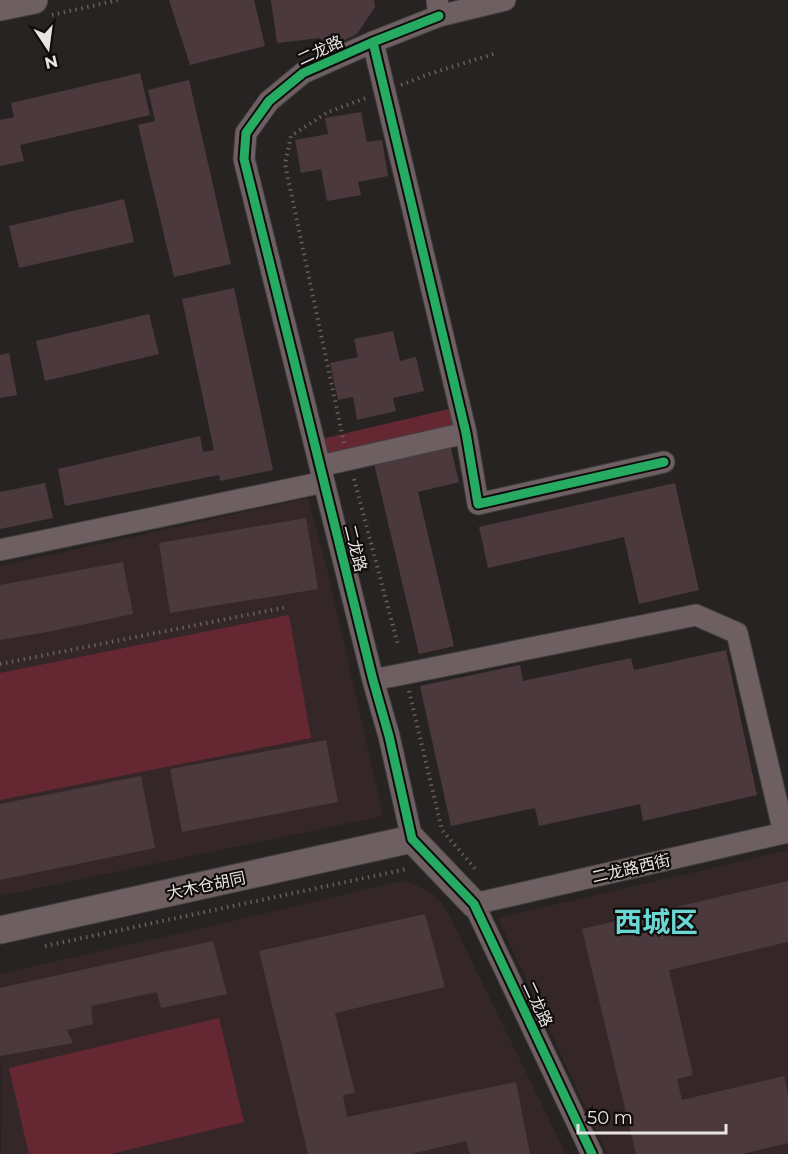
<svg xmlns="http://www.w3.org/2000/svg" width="788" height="1154" font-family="Montserrat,'Noto Sans SC',sans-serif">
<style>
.built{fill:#352728}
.green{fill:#652833}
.building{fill:#4c393e}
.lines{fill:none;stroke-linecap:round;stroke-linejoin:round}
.minor-casing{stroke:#423f3f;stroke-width:23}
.tertiary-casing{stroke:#423f3f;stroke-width:29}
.path{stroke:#675e5e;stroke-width:4;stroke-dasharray:1.5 4.5;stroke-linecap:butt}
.minor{stroke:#6e6062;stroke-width:21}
.tertiary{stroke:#6e6062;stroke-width:27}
.cycleway-casing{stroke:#100c0c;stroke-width:13}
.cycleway{stroke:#26ab63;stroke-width:9}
.labels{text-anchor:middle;stroke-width:4.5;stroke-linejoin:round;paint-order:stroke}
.street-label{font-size:16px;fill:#e9e4e4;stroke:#100c0c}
.town-label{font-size:28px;font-weight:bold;fill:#6bd7d3;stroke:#100c0c}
</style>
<rect width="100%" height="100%" fill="#282323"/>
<path class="built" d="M308,498L328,573L383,816L0,896V566Z
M788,850V1154H607L498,918Z
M402,881L413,884L428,891L440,902L448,913L566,1154H1L0,974L216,925Z"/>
<path class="green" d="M454,408L457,426L325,456L321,439Z
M289,615L311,738L0,800V673Z
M219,1018L244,1122L111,1154H29L9,1068Z"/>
<path class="building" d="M169,0H254L265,46L190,65Z
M271,0H374L375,7L357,34L330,47L320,38L277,43Z
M140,73L150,115L20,145L24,161L0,166V120L14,117L11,103Z
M189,80L231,264L174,277L138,125L155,121L148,90Z
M361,112L367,142L382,140L388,176L358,182L361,195L327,201L321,169L301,173L295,140L328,134L325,118Z
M124,199L134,242L19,268L9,226Z
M234,288L273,470L220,481L219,475L65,506L58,469L200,436L203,452L214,450L182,299Z
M149,314L159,354L45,381L36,341Z
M393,331L400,361L416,357L424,391L393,398L396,411L357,420L353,397L338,400L330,363L358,357L354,339Z
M9,353L17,395L0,398V355Z
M449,441L459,482L418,492L454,646L419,654L373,459Z
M45,483L53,518L0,529V492Z
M675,483L699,590L639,604L624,537L488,568L479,527Z
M306,518L318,589L170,613L159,543Z
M123,562L133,614L47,632L0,640V585Z
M726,650L757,795L643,821L640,804L539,826L535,808L451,826L420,686L520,665L523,681L631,658L634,670Z
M326,740L338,802L182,832L170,769Z
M141,776L155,848L0,880V804Z
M788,881V942L669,970L693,1075L677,1079L682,1100L784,1076L788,1093V1143L742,1154H636L582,929Z
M425,914L445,987L335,1013L355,1093L343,1095L347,1117L516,1082L530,1154H470L466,1141L411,1154H308L259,951Z
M213,941L227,994L161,1008L157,992L91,1006L93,1024L67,1030L73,1043L0,1056V988Z"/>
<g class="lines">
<g class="minor-casing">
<path id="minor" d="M437,0L439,16L505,0
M373,42L466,433L478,504L664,462
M320,466L466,433
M0,550L324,482
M373,680L696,615L737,633L784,833
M412,839L389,736L373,680L244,159L246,133L269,101L303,73L373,42L439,16
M592,1154L474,904L788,832"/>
</g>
<g class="tertiary-casing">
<path id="tertiary" d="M0,7L34,0
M0,930L412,839L474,904"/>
</g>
<path class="path" d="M52,15L118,0
M401,85L429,74L497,53
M344,443L285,164L291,136L328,112L366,98
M354,479L398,645
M0,664L287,607
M409,691L442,830L477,871
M45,946L407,869"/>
<use href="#minor" class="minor"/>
<use href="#tertiary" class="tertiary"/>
<g class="cycleway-casing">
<path id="cycleway" d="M439,16L373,42L303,73L269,101L246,133L244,159L373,680L389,736L412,839L474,904L592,1154
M373,42L466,433L478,504L664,462"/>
</g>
<use href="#cycleway" class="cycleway"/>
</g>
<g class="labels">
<g class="street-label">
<text transform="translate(320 50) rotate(-25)" y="6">二龙路</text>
<text transform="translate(356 548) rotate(76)" y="6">二龙路</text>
<text transform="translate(631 868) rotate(-13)" y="6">二龙路西街</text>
<text transform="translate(206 885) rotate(-12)" y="6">大木仓胡同</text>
<text transform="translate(538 1004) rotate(65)" y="6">二龙路</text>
</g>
<g class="town-label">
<text x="656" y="932">西城区</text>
</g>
</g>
<g transform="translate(48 48) rotate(167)" stroke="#100c0c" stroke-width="4.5" paint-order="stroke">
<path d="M0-4.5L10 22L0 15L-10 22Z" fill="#e9e4e4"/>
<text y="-9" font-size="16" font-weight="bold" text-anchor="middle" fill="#e9e4e4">N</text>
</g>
<path d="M578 1124v9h148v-9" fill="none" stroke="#e9e4e4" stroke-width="3"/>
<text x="587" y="1124" font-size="18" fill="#e9e4e4" stroke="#100c0c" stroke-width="4.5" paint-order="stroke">50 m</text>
</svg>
